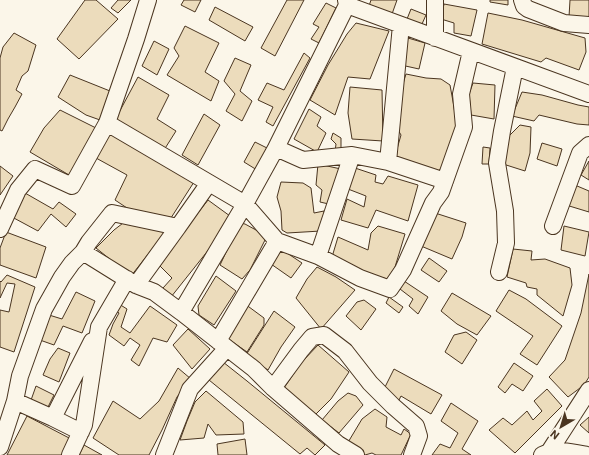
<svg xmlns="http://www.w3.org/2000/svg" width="589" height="455" font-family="Roboto,sans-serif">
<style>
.building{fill:#ecdcbc;stroke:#4a3520}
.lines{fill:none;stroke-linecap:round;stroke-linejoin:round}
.minor-casing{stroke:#4a3520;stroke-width:18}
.minor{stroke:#fbf6e9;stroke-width:16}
</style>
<rect width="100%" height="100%" fill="#fbf6e9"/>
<path class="building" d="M85,0H96L118,19L79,59L57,39Z
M118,0H131L118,13L111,8Z
M184,0H201L195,12L181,5Z
M287,0H304L275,56L261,48Z
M371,0H397L392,14L369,6Z
M490,0H508V5L490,2Z
M570,0H589V18L569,17Z
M326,3L336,8L319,43L311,39L319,27L313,24Z
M444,4L477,10L471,36L454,33V23L441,19Z
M215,7L253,27L245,41L209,20Z
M411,9L426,15L422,24L407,19Z
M488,13L522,20L585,38L586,52L579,70L546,58L541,62L482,44Z
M356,23L389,31L370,79L348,77L335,115L310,100L328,65L347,34Z
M185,26L219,43L205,72L219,81L211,101L167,75L179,56L174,48Z
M14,33L36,45L28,71L22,76L16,90L22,94L15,107L8,119L2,131L0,130V58L3,47Z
M408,38L425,43L419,69L401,65Z
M154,41L169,49L157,75L142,66Z
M304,53L310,58L273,126L266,122L273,107L258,100L267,83L284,90Z
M235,58L251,65L240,91L252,101L242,121L226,111L235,94L224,81Z
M406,74L426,78L441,79L450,85L454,107L457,129L442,173L412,163L395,156L401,135L397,128L402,87Z
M70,75L110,91L100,120L86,115L58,97Z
M138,77L169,95L157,119L176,131L164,150L115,120Z
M473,83L495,85L494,119L471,115L469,94Z
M350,87L382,90L383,141L352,139L348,113Z
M522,92L542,95L578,105L589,107V125L577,124L539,115L534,121L512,116Z
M309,109L321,117L317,126L326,133L317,152L294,139Z
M60,110L96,128L69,175L30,152L44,128Z
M204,114L220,125L198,165L182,155Z
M520,125L531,127L530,153L525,171L503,164L509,136Z
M109,133L194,182L169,221L133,212L115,200L127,175L96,158Z
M333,133L341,138V151L335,152L336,144L331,139Z
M255,142L269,149L257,170L244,162Z
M542,143L562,149L557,166L537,159Z
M483,147L490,148L489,164H482Z
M589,161V180L581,175Z
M318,164L341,169L333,205L320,202L322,190L316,185Z
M0,166L13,176L0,195Z
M355,168L376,175L375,182L383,184L388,176L418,185L408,221L376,210L368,228L341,220L347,199L364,207L366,196L348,189Z
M281,182L303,183L311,188L314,213L324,211L325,223L321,231L287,233L282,230L281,211L277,197Z
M570,183L589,191V212L566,205Z
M25,193L53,209L59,202L76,214L66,227L51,214L38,231L12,217Z
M208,200L230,216L210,248L171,297L163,288L172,278L158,264Z
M432,212L466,223L462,237L452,259L421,246Z
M127,220L167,230L131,276L96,248L114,230Z
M240,223L245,224L267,236L250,270L242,279L220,265Z
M378,226L405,234L395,267L388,279L369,275L332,257L338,237L368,250L371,233Z
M564,226L589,232L585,256L561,250Z
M6,232L46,247L36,278L0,265V248Z
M281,249L302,263L291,278L271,264Z
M513,249L532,251L531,260L545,259L570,268L572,285L563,316L537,295V289L527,287L526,283L507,277Z
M429,258L447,271L439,282L421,270Z
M317,267L336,277L355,290L321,329L296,298L307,279Z
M589,274V377L584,385L568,397L549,377L565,360L581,313Z
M7,275L35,287L14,352L0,347V310L9,312L15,284L7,283L0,298V281L1,282Z
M216,276L236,291L214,325L199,315L198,306Z
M404,281L428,297L418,314L409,306L413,299L400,289Z
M509,290L526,299L562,326L537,365L520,354L533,336L496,311Z
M76,292L95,301L82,333L63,326L54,345L37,339L49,315L62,319Z
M452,293L491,316L477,335L457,324L441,311Z
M389,297L403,307L399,313L386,303Z
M364,300L376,309L361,330L346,316L357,302Z
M119,304L127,309L121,327L130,333L150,306L177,325L167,342L153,338L139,366L131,360L140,345L130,338L124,346L109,335L113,324L119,313L115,310Z
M245,304L264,318V325L247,352L227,338Z
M274,311L295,327L281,347L268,370L246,355Z
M188,329L210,349L192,369L173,345Z
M466,332L477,340L462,364L445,352L454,335Z
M318,345L349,372L331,399L313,417L284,388L301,363Z
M58,348L70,353L59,382L43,375L50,359Z
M223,362L247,381L325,445L315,455L307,448L300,454L209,380Z
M514,363L533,376L523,391L512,384L505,393L498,387Z
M178,368L191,379L177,397L162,430L149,455H119L93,438L113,401L140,419L159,401Z
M394,369L442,395L431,414L401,396L398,402L382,393Z
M36,386L54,395L46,411L30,403Z
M547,389L562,406L515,453L489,430L503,418L512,425L527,411L533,420L542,411L534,401Z
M206,391L243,422L244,434L216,435L208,424L204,438L180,440L187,421L195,402Z
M348,393L356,396L363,405L339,433L322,420L338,401Z
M451,403L478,421L462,449L471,455H432L440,444L450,448L458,433L441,421Z
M375,409L387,417L386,427L401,435L404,429L411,434L401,455H376L372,453L365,455L347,444L362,419Z
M27,416L71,439L63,455H7Z
M589,417V433L580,425Z
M245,439L247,455H218L217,444Z
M84,445L102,455H79Z"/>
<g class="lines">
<g class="minor-casing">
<path id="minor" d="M435,0V38
M522,0L524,6L528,9L564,23L589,25
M347,5L589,94
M107,123L245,204L277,241L318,256L360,278L390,289L403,270L433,203L441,192L464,127L461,94L471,51
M276,148L303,160L352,155L388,162L445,181
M388,162L401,25
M553,226L580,153L589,145
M0,229L18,190L35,169L72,186L107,123L136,39L148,0
M83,252L136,285L154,292L181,312L254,369L273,388L338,444L356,455
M318,256L352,155
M499,272L506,243L505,211L497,163L502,131L515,67
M136,285L178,227
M181,312L245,204L276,148L347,5L346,0
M218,341L277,241
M273,388L301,350L312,337L324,335L345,351L370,383L393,406L416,426L419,436L412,455
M15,401L53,418
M81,432L53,418L92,341
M0,447L15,401L20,376L44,309L62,277L72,263L83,252L89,242L112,213L178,227L209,183
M70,455L84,425L99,327L127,279
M164,455L190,389L227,348
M542,455C556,448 572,452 587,455
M547,455L589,390"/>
</g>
<use href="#minor" class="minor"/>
</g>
<g transform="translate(561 427) rotate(218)" stroke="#fbf6e9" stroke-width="3" paint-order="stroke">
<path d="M0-3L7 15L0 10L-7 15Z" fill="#4a3520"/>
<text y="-6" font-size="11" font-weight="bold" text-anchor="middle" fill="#4a3520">N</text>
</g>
</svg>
